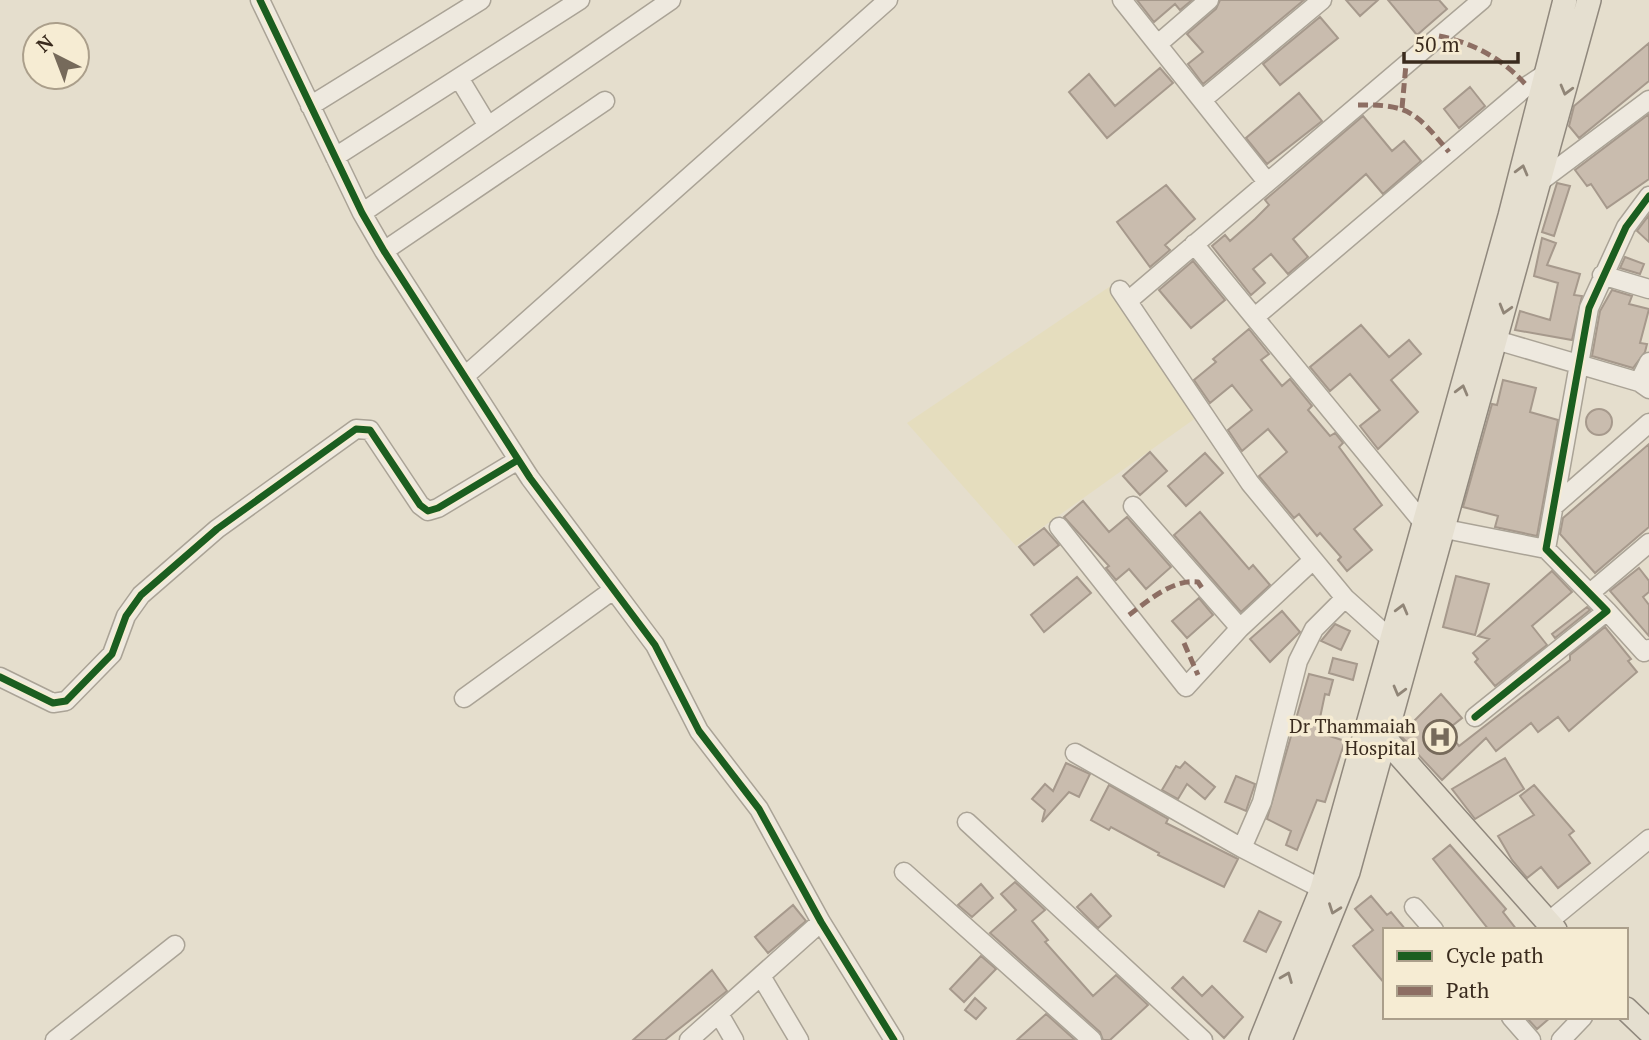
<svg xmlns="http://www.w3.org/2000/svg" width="1649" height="1040" font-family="'PT Serif',serif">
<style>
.farmland{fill:#e5ddbe}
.building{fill:#c9bcae;stroke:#a6998c;stroke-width:2}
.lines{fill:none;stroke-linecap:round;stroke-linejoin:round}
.minor-casing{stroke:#aaa396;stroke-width:21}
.major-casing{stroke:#90887d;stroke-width:26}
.minor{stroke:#eee9df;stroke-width:18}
.major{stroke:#e5dfd0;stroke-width:23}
.quiet{stroke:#8d6e63;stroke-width:5;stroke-dasharray:10 5;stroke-linecap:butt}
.cycleway-casing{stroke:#f6ecd3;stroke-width:11}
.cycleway{stroke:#1b5e20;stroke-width:7}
.oneway{stroke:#908577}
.labels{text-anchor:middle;stroke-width:7;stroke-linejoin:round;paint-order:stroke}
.poi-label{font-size:19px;fill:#3a2b1e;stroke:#f6ecd3;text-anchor:end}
</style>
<rect width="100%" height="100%" fill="#e5decd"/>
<path class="farmland" d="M1118,281L1207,410L1016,546L907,423Z"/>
<path class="building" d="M1137,0H1192L1180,10L1175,4L1154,22Z
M1220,0H1304L1203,84L1188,64L1203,52L1187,34L1216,9Z
M1346,0H1378L1360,16Z
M1388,0H1439L1447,9L1417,35Z
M1320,17L1338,38L1280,85L1263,64Z
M1649,43V81L1579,138L1569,126L1574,106Z
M1160,68L1173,83L1107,138L1069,92L1089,74L1115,106Z
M1470,87L1485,106L1459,128L1444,109Z
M1299,93L1322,121L1267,164L1246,138Z
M1649,114V179L1607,208L1591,184L1587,186L1575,170Z
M1363,116L1392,151L1404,141L1421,161L1383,194L1366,174L1293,239L1308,257L1288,274L1271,254L1253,269L1265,283L1251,295L1212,246L1225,235L1230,241L1255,219L1269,205L1265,200Z
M1557,183L1570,186L1554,236L1542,232Z
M1166,185L1195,219L1165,245L1170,250L1150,267L1117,222Z
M1649,215V242L1637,231Z
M1542,238L1556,243L1547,265L1580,274L1574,295L1582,296L1572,340L1515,330L1520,311L1550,320L1558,283L1534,276Z
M1625,257L1644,264L1640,274L1620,268Z
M1193,261L1225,300L1191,328L1159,290Z
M1612,290L1632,296L1629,304L1649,309L1640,343L1647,344L1645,352L1633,368L1592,356L1600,311Z
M1361,325L1389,357L1409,340L1421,354L1391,380L1418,412L1378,449L1360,426L1380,410L1350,374L1330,391L1310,367Z
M1249,329L1269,354L1261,360L1282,386L1290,379L1312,406L1308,410L1330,436L1335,433L1343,443L1339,447L1382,505L1354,529L1372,550L1347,571L1338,560L1341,557L1320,533L1317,536L1299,514L1294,518L1259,476L1287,452L1268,429L1242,451L1228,430L1252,410L1232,385L1210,403L1194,380L1216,362L1213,359Z
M1503,380L1536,388L1530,412L1558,420L1537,536L1495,527L1498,516L1463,507L1492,404L1497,405Z
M1586 422a13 13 0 1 1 26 0a13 13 0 1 1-26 0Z
M1649,444V527L1595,573L1560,534L1563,518Z
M1150,452L1167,471L1140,495L1123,476Z
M1205,453L1223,473L1186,506L1168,486Z
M1083,501L1109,532L1127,517L1171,567L1146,589L1129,569L1116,580L1106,568L1109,566L1064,517Z
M1200,512L1249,569L1253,565L1270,585L1241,612L1174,535Z
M1044,528L1059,545L1034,565L1019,547Z
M1639,568L1649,581V592L1643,597L1649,605V636L1610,591Z
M1552,571L1572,592L1532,626L1547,645L1495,686L1475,662L1478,659L1473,653L1489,639L1478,636Z
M1456,576L1489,584L1475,635L1443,627Z
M1077,577L1091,593L1044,632L1031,615Z
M1199,598L1213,615L1187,638L1172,621Z
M1587,607L1590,610L1555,638L1552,634Z
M1282,611L1300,632L1270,662L1250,639Z
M1335,624L1350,631L1341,650L1321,641Z
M1605,627L1631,659L1628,661L1637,672L1569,731L1558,717L1538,732L1531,723L1496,751L1486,738L1442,780L1400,735L1441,694L1462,718L1447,730L1459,746L1570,660V655Z
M1333,658L1357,664L1353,680L1329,673Z
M1309,674L1333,680L1329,695L1325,694L1317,732L1345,741L1325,802L1317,800L1297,850L1286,845L1291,831L1267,819Z
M1505,758L1524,789L1475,819L1452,789Z
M1185,762L1215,787L1205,799L1187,784L1178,799L1162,790L1176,766L1180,768Z
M1066,763L1090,774L1079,797L1069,792L1042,822L1045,810L1032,799L1045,784L1053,791Z
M1236,776L1255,784L1246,811L1225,802Z
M1109,785L1168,819L1166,823L1238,859L1224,887L1158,855L1159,853L1111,827L1109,830L1091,820Z
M1534,785L1574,831L1569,835L1590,863L1558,888L1541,867L1527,878L1512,860L1498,836L1534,815L1520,796Z
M1450,845L1506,909L1503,912L1517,930H1489L1459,892L1433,859Z
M1015,882L1045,910L1032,921L1048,940L1045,942L1093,996L1116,975L1148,1005L1110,1040H1103L1100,1032L990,933L1016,910L1001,894Z
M981,884L993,898L972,917L958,905Z
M1091,894L1111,916L1098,928L1077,907Z
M1371,896L1387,915L1391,912L1406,930H1385V984L1353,946L1373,930L1355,909Z
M793,905L806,921L768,953L755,937Z
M1259,911L1281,922L1266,952L1244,941Z
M981,956L996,969L964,1002L950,989Z
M712,970L727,991L665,1040H633Z
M1183,977L1202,996L1212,986L1243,1017L1224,1038L1172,988Z
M975,998L986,1008L976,1019L965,1010Z
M1046,1014L1075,1040H1017Z
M1526,1017H1551L1537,1029Z"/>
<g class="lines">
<g class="minor-casing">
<path id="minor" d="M260,0L362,213L384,251L530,478L655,645L699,731L759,809L821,922L894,1040
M1122,0L1267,182
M1158,44L1209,0
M459,78L488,126
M1202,100L1322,0
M310,106L481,0
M335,157L580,0
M1542,180L1649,100
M362,213L671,0
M1194,244L1425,525L1546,549
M384,251L605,101
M1602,275L1649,289
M1120,290L1250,483L1345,598
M1128,301L1482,0
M1255,317L1527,86L1548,72
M1496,340L1639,382L1649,389
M465,376L888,0
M1639,382L1649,362
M1133,506L1240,628
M1554,506L1649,423
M1059,527L1186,687L1240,628L1312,561
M1590,593L1649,543
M1607,611L1644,652L1649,649
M0,677L53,703L66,701L112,654L126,616L141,595L217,529L356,429L370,430L420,505L428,511L438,508L518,460
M464,698L613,590
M1475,717L1607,611L1546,549L1589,308L1626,227L1649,196
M1075,753L1242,848L1322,889
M967,822L1203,1040
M1242,848L1262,802L1298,661L1314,629L1345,598L1393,641
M904,872L1092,1040
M1414,907L1434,930
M1548,922L1649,839
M761,976L799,1040
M719,1014L734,1040
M1511,1017L1531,1040
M55,1040L175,945
M689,1040L821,922
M1561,1040L1583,1017"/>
</g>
<g class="major-casing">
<path id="major" d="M1379,732L1555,930
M1626,1009L1649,1031
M1261,1040L1322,889L1510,216L1565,0
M1280,1040L1348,872L1589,0"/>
</g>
<use href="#minor" class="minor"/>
<use href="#major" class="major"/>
<path class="quiet" d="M1439,36C1474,43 1503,59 1527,86
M1358,105C1410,104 1416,113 1449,152
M1402,108L1406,64
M1129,615C1148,601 1172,579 1198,582L1202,588
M1184,643L1198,675"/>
<g class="cycleway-casing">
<path id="cycleway" d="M260,0L362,213L384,251L530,478L655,645L699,731L759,809L821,922L894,1040
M0,677L53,703L66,701L112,654L126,616L141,595L217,529L356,429L370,430L420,505L428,511L438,508L518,460
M1475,717L1607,611L1546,549L1589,308L1626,227L1649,196"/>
</g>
<use href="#cycleway" class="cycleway"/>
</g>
<defs><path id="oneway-chevron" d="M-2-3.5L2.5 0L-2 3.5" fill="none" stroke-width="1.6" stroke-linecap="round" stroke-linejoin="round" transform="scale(1.75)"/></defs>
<g class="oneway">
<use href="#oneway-chevron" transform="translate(1566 90) rotate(105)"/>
<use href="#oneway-chevron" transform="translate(1522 170) rotate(-75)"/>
<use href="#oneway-chevron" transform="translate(1505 309) rotate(106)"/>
<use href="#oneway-chevron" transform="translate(1462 390) rotate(-75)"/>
<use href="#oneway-chevron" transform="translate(1402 609) rotate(-75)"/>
<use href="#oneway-chevron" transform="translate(1399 691) rotate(105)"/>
<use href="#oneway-chevron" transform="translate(1334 909) rotate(110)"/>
<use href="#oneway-chevron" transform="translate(1287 977) rotate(-68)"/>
</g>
<defs>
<g id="hospital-ring" transform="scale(1.75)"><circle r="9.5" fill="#f6ecd3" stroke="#766a5b" stroke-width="1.5"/><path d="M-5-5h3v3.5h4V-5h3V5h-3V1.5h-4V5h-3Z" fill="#766a5b"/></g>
</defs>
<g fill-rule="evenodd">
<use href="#hospital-ring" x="1440" y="737"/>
</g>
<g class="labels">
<g class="poi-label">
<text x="1416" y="733">Dr Thammaiah<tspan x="1416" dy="22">Hospital</tspan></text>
</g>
</g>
<rect x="1383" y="928" width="245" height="91" fill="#f6ecd3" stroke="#ab9f8b" stroke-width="2"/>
<rect x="1397" y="951" width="35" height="10" fill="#1b5e20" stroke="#ab9f8b" stroke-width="2"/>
<text x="1446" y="963" font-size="21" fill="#3a2b1e">Cycle path</text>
<rect x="1397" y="986" width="35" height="10" fill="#8d6e63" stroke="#ab9f8b" stroke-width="2"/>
<text x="1446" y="998" font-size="21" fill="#3a2b1e">Path</text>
<g transform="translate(56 56) rotate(318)"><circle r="33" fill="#f6ecd3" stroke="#ab9f8b" stroke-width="2"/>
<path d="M0-5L12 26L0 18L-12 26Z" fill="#766a5b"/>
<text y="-10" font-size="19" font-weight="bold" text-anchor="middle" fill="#3a2b1e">N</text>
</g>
<path d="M1404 52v10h114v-10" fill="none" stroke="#3a2b1e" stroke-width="3.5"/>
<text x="1414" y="52" font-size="21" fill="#3a2b1e" stroke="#f6ecd3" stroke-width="5" paint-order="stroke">50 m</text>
</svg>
